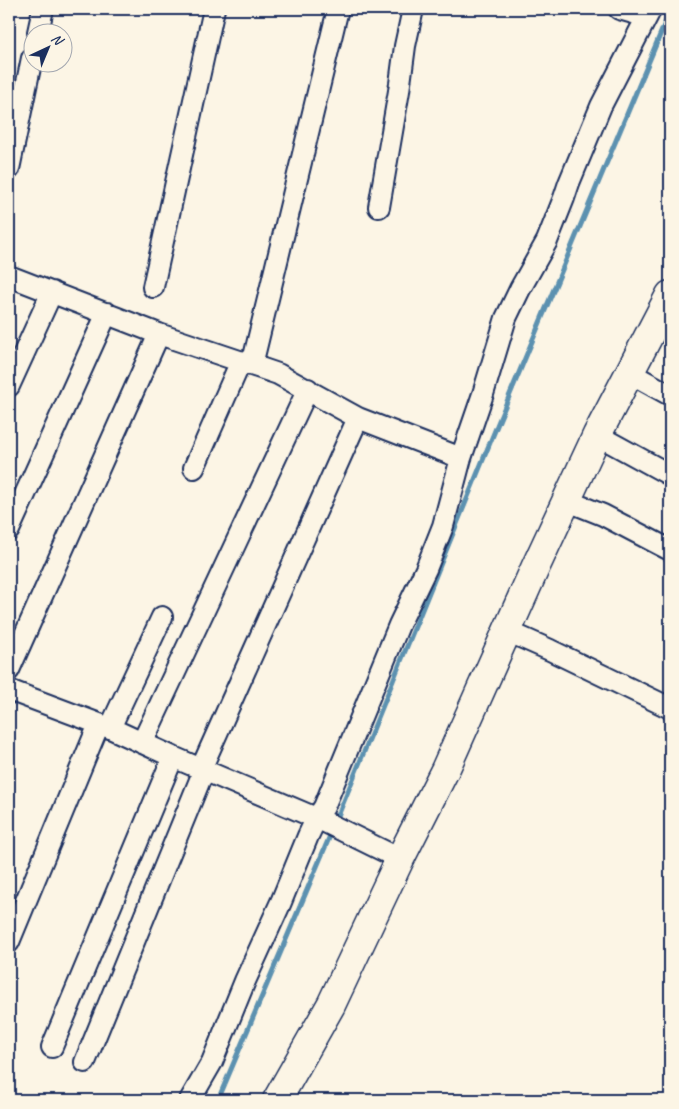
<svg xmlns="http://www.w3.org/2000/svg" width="679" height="1109" font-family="Caveat,sans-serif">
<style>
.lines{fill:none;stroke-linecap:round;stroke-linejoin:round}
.stream{stroke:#5c91b0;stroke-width:5}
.street-casing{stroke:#1b2f5e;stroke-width:24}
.secondary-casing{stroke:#1b2f5e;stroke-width:31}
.street{stroke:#fcf5e5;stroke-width:20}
.secondary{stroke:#fcf5e5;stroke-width:28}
</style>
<rect width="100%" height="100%" fill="#fcf5e5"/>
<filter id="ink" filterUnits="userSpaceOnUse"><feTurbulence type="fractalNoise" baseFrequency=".02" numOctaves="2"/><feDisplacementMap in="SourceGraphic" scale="10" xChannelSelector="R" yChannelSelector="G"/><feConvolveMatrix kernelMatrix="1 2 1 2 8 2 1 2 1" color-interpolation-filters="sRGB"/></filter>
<g filter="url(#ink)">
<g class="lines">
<path class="stream" d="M335,823L498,423L670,11
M218,1100L332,831"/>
<g class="street-casing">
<path id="street" d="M619,9L647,17
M38,32L43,9
M9,169L32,58
M379,207L399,91L405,46L413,9
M9,276L159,334L278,374L358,418L461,458
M153,287L214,9
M252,365L338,9
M630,373L670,395
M9,386L52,292
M597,435L670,475
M194,468L241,361
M568,501L603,515L670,550
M9,530L107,313
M507,631L550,650L670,708
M9,670L159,334
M9,690L110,728L173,757L323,821L400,859
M110,728L162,617
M142,743L308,389
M201,769L358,418
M9,942L99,724
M52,1047L173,757
M85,1062L204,770
M190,1100L212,1062L245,981L281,902L308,836L316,819L324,807L399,625L426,569L443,526L461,458L483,394L506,318L520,289L547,241L564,198L569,183L601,106L651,9"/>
</g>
<g class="secondary-casing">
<path id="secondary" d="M277,1100L331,1005L400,859L445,770L536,566L597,435L670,295"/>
</g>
<use href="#street" class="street"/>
<use href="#secondary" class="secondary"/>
</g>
</g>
<rect width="679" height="1109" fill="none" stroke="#fcf5e5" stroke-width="30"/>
<rect x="15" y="15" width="649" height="1079" fill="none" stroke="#1b2f5e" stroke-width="2" filter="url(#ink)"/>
<g transform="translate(48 48) rotate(44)"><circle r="24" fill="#fcf5e5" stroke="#a2a6af"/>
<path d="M0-4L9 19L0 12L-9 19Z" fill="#1b2f5e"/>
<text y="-8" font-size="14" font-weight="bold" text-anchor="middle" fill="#1b2f5e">N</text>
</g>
</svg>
